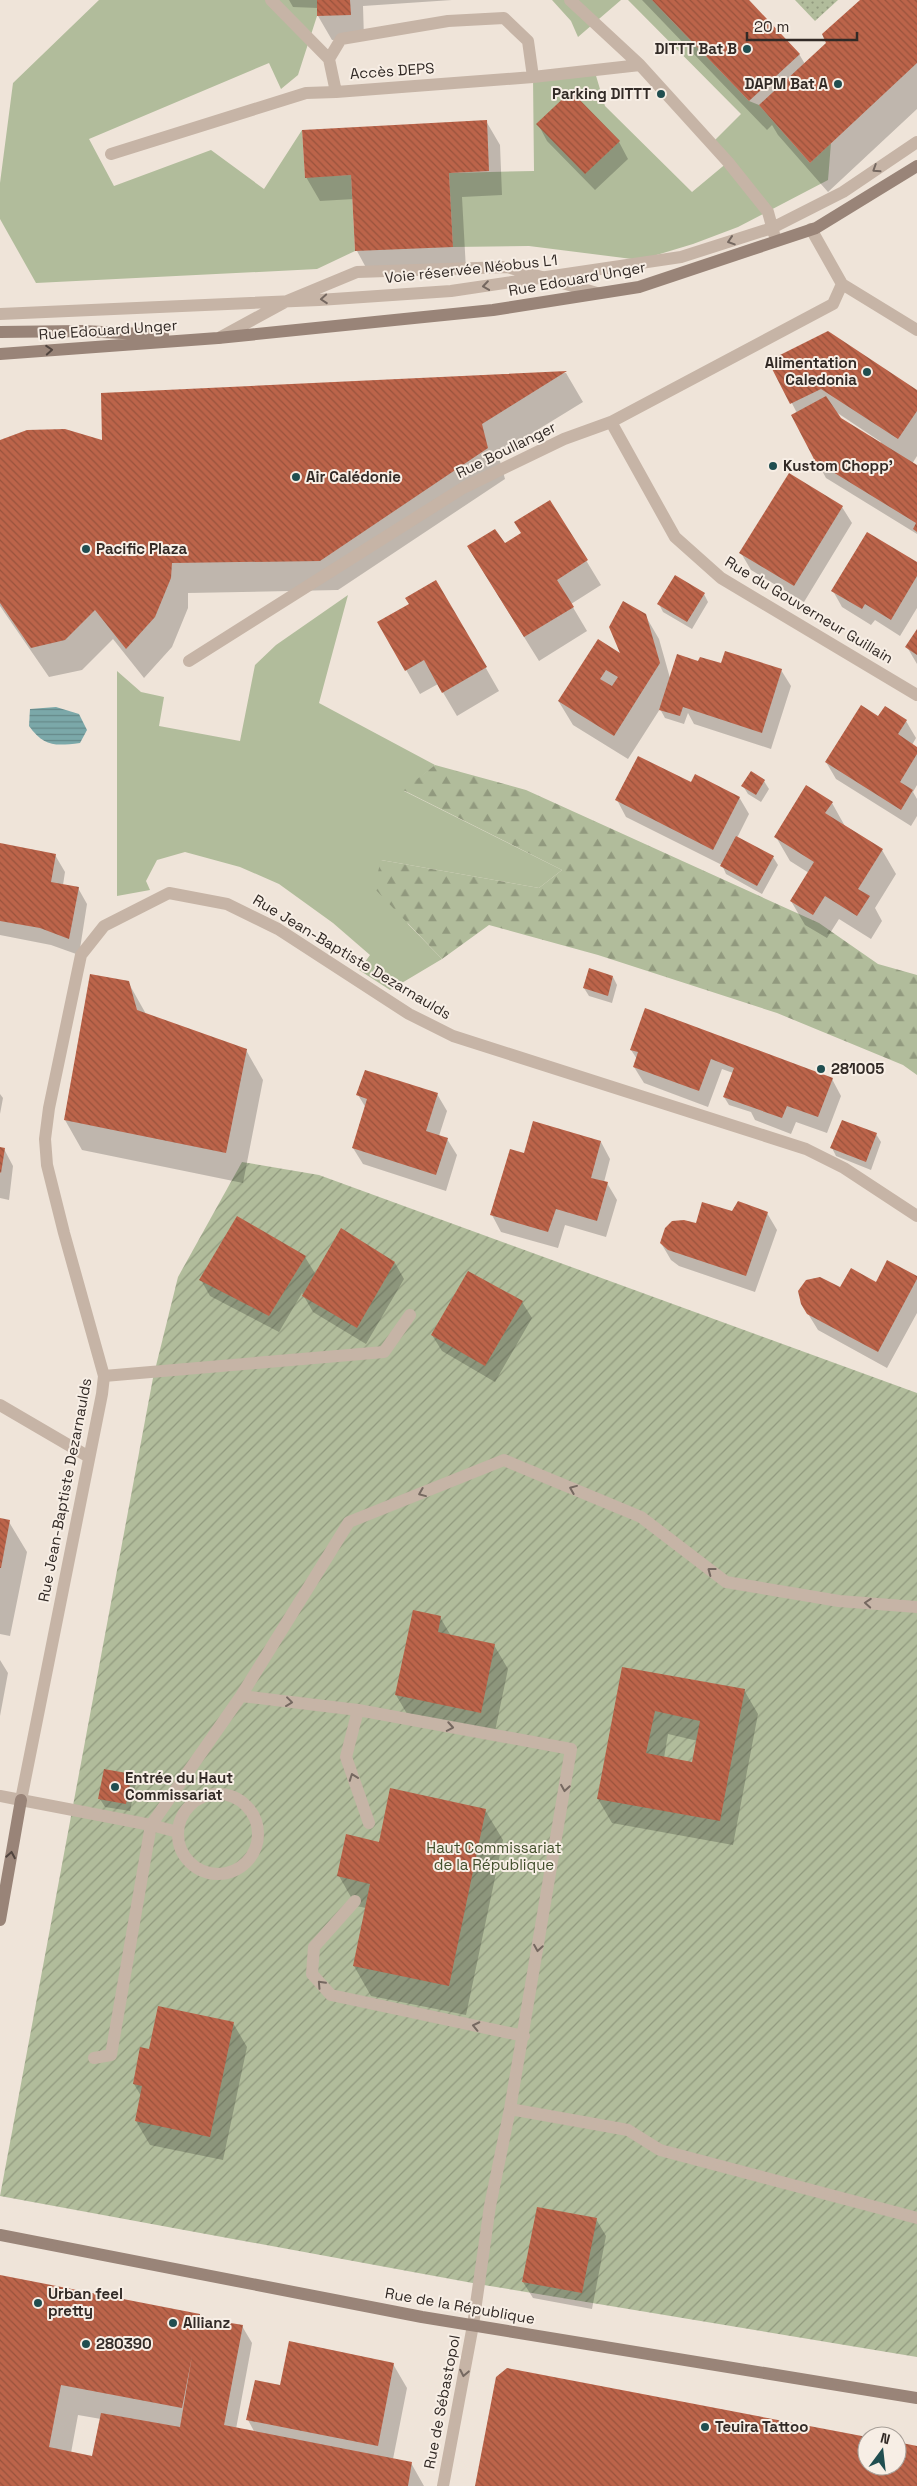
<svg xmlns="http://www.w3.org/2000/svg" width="917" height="2486" font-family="'Space Grotesk',sans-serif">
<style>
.grass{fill:#b1bc9b}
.forest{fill:url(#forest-firs)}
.park{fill:url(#park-dots)}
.garden{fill:url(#garden-furrows)}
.water{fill:url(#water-rules)}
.shadow{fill:#0003;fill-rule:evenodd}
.building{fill:url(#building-back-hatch);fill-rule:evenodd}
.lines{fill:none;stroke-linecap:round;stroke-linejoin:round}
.lane{stroke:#c6b4a6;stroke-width:12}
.street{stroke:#c6b4a6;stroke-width:12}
.secondary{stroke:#998478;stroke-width:12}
.oneway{stroke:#756860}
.oneway2{stroke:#51453f}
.poi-dot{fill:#204e50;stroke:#f7eee5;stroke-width:2}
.labels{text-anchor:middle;stroke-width:4;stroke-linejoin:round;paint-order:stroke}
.poi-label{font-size:15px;font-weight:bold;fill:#322a26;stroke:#f7eee5;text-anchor:start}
.street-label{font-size:15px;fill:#322a26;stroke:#f7eee5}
.park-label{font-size:15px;fill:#424f2c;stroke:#f7eee5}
</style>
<defs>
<pattern id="forest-firs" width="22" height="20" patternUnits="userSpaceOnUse" patternTransform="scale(1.25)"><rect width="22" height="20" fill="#b1bc9b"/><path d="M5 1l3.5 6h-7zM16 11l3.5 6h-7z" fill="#91997e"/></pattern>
<pattern id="park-dots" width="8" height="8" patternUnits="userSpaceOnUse" patternTransform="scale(1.25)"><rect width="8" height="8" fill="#b1bc9b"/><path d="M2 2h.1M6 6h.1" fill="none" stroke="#91997e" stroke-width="1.8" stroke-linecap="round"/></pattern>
<pattern id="garden-furrows" width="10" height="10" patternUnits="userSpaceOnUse" patternTransform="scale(1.25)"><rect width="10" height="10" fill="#b1bc9b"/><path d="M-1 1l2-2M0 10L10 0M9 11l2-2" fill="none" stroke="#91997e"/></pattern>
<pattern id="water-rules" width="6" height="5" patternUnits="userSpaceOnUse" patternTransform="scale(1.25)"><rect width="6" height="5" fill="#7ba8a9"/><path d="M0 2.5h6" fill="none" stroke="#658989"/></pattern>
<pattern id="building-back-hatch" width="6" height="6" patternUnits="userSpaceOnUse" patternTransform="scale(1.25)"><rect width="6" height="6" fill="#bc644a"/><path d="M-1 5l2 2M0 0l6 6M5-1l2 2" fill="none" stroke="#99533d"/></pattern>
</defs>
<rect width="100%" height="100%" fill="#efe4d9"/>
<path class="grass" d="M99,0H317V16L298,75L281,89L269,63L89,139L114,186L211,150L264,189L302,130L305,177L351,175L355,251L317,269L36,283L0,219V183L13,83Z
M552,0H621L578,37L571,21Z
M628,0H652L749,101L759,105L810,163L831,143L828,180L738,227L693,244L640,260L529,246L453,247L449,173L534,171L533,77L594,69L605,106L692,192L728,162L712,143L741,114Z
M348,595L319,703L435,765L404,791L562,870L539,888L381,860L408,924L442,959L390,990L359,970L370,955L333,923L279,884L240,867L185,852L157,860L146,881L150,890L117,896V671L141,692L164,697L159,726L240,741L255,665L276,645Z"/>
<path class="forest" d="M435,765L526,790L819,923L878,964L917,975V1075L903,1065L777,1013L598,955L489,925L442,959L374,888L381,860L539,888L562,870L403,790Z"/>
<path class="park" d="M795,0H838L815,21Z"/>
<path class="garden" d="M242,1162L319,1175L917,1393V2357L478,2284L0,2196L153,1378L178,1277Z"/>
<path class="water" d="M56,707L79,714L87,730L80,743C55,746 44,747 29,726L30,709Z"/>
<path class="shadow" d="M289,0H452L363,6L364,39L332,40L318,16V8L293,7Z
M642,0H747L799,54L805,64L828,43L862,0H917V109L828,192L778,135L772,125L767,130Z
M486,121L500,145L502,195L462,197L466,270L370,275L357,251L354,199L320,201L306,177Z
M538,124L619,142L628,159L595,190L547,141Z
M770,361L917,391V456L912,464L917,467V534L826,478L816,460L797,413ZM836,412L881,442L880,444L840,419Z
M566,373L583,402L498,454L505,479L338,590L188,593V608L172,647L144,678L113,639L82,670L49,677L0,606V441H103V394Z
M550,501L601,585L571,604L587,631L539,661L468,547L505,545L522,534Z
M842,507L852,523L804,602L751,570L741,553Z
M917,564V608L900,636L875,620L871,625L842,607L833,591Z
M436,581L499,691L457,716L438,684L420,694L379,623L410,604Z
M704,594L708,602L692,629L663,612L659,604Z
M645,615L659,639L670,678L699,662L781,670L791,686L771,749L694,724L688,713L684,724L665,718L660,709L628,759L573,725L559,702L623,656Z
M917,631V664L907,647Z
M885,708L906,721L916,738L912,745L917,748V785L913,792L917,799V816L911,826L836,779L826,762L879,718Z
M764,781L769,789L761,802L748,794L743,786Z
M691,784L739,797L749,814L737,838L773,857L778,865L762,894L726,874L722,865L626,817L617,800Z
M832,803L846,828L882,850L896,874L875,908L882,921L871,939L839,919L827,938L805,925L791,901L809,873L790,861L776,837Z
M0,845L55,855L65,872L63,885L78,888L87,904L79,955L51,945L0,935Z
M613,977L617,985L612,1003L589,996L584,988Z
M128,982L146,1014L246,1050L263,1080L243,1183L82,1150L65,1120Z
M646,1009L832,1079L841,1096L827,1133L796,1122L791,1134L755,1120L751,1112L729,1105L724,1097L733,1073L722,1069L708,1107L644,1083L634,1067L637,1059L631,1050Z
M0,1094L3,1098L0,1114Z
M437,1094L447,1111L439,1136L447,1139L457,1155L446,1191L363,1164L353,1148L366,1108L358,1095Z
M876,1134L881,1142L871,1170L836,1156L832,1148Z
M601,1142L610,1159L604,1182L607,1183L617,1200L606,1237L565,1225L558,1248L501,1232L492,1215L525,1154Z
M0,1148L4,1149L13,1166L9,1200L0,1198Z
M733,1212L767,1213L777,1230L755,1292L679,1266L671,1260L661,1243L697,1224Z
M305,1257L316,1275L395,1263L404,1279L366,1344L313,1312L302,1293L279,1332L210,1296L201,1280Z
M917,1278V1313L887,1368L818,1330L802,1304L841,1289Z
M522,1302L532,1318L495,1382L442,1351L432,1335Z
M0,1519L9,1522L27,1552L10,1636L0,1634Z
M440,1617L451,1636L494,1645L508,1669L494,1736L410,1719L396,1695Z
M0,1660L8,1673L0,1716Z
M623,1669L744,1690L758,1714L733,1845L612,1823L598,1799ZM668,1734L698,1741L693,1764L664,1758Z
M131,1776L136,1784L130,1811L105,1807L100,1799Z
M485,1810L503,1840L466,2015L371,1996L354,1966L366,1908L356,1906L339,1876L380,1843Z
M233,2023L247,2047L223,2160L150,2145L136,2121L141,2096L134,2084L150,2051Z
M596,2219L606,2236L592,2309L533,2298L523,2282Z
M0,2276L199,2315L202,2319L242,2326L252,2343L236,2429L255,2433L248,2420L281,2386L393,2364L407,2388L393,2459L411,2463L424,2486H0ZM78,2415L101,2419L93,2457L71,2453Z"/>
<path class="building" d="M317,0H350L351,15L317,16Z
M652,0H749L800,54L749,101Z
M860,0H917V63L810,163L759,105L826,43L822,34Z
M571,91L620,141L585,174L536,124Z
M487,120L489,171L449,173L453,247L355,251L351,175L305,178L302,130Z
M828,331L917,390V411L898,439L821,389L790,404L768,361Z
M567,371L482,424L488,448L320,561L172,563L171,578L155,617L126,649L95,610L65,640L31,648L0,603V440L27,430L65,429L102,440L101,393Z
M826,396L841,418L917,465V532L913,529L916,523L815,461L791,415Z
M789,473L843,506L794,586L739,553Z
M550,500L588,560L557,580L574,607L524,637L467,546L495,529L505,543L521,533L514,522Z
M867,532L917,562V576L891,620L865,604L862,609L831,591Z
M675,575L705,593L687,622L657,604Z
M436,580L487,667L442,693L424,660L405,671L377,622L409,604L405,598Z
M623,601L646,614L660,663L614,736L558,701L598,639L620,653L609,627ZM606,670L618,677L612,686L600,679Z
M917,629V655L905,647Z
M725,651L782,669L762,733L683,707L680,716L659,710L677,654L698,661L700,657L721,663Z
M861,705L878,716L885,706L907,720L898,734L917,747V754L900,782L913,790L901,810L825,762Z
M638,756L691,782L695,774L740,797L713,850L615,800Z
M751,771L765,780L756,795L741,786Z
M806,785L833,802L825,813L883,849L858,889L870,896L857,916L825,896L813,915L790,901L814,862L774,837Z
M736,836L774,856L757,886L720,866Z
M0,843L56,854L51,882L79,887L69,939L40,928L0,921Z
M589,968L613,976L608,996L583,988Z
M90,974L129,981L137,1010L247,1049L226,1153L64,1120Z
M645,1008L833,1078L818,1117L787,1106L782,1118L723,1097L734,1068L711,1059L699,1091L633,1067L638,1052L630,1050Z
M365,1070L438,1093L426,1131L448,1138L436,1175L352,1148L367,1099L356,1095Z
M842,1120L877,1133L866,1162L830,1148Z
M533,1121L601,1141L591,1178L608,1182L597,1221L556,1209L548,1232L490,1215L510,1149L524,1153Z
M0,1147L5,1148L1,1173L0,1172Z
M738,1201L768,1212L746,1276L668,1250L660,1243L665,1228L672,1221L684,1220L696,1223L702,1202L732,1211Z
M237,1216L306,1256L269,1316L199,1280Z
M341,1228L395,1262L357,1328L302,1296Z
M887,1260L917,1276V1279L878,1352L807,1314L801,1304L798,1291L806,1280L820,1277L840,1287L851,1268L876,1282Z
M468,1271L523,1301L485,1366L431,1335Z
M0,1518L10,1520L1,1568H0Z
M413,1610L441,1616L438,1632L495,1644L481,1713L395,1695Z
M622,1667L745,1689L720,1821L597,1799ZM655,1711L700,1721L692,1762L646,1753Z
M104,1769L132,1774L126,1804L98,1799Z
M390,1788L486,1809L449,1986L353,1966L370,1884L337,1876L346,1834L379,1842Z
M158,2006L234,2022L210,2137L135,2121L142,2086L133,2084L140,2047L149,2049Z
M537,2207L597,2218L582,2293L522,2282Z
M0,2275L200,2314V2318L243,2325L224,2425L412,2462L408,2486H0ZM192,2356L180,2427L101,2413L92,2456L49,2447L61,2385L182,2408Z
M289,2341L394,2363L378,2446L246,2420L255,2380L280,2385Z
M507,2368L867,2437V2466H897V2442L917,2446V2486H475L496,2377Z"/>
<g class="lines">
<path class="lane" d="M271,0L329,59
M570,0L640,65L728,162L768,212L774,234
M504,18L528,41L533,77L336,92L329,59L341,39L448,21Z
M533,77L640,65
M111,154L306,93L336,92
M0,314L319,300L451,291L681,257L772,228L843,192L917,142
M219,338L287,301L357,272L507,267L597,293
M104,1376L384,1352L410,1315
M0,1405L89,1457
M241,1696L358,1710L571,1749L510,2109L628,2130L660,2150L917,2218
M358,1710L346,1757L369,1823
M178 1834a40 40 0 1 1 80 0a40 40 0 1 1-80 0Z
M21,1800L151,1825L241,1696L349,1522L504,1460L641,1517L726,1582L839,1601L917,1607
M355,1901L314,1947L312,1974L331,1995L524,2036
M94,2058L111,2055L151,1825L178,1832
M473,2325L490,2206L510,2109"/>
<path class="street" d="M811,229L842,284L917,330
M611,422L675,537L721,578L917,695
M189,661L463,488L564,439L611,422L833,304L842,284
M0,1796L21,1800L102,1394L104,1376L64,1233L47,1165L45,1139L49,1108L81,955L104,926L169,893L227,904L278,929L409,1014L453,1036L806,1149L844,1168L917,1216
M443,2486L473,2325"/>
<path class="secondary" d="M0,332L82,331L163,335
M0,354L218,338L493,310L639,287L816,228L917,166
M0,1920L21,1800
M0,2235L422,2317L917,2398"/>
</g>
<defs><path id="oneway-chevron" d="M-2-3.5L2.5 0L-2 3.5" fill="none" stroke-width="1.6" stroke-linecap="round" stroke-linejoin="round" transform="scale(1.25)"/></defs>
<g class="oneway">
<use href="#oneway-chevron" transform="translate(876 169) rotate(147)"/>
<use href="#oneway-chevron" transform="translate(731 241) rotate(162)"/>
<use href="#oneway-chevron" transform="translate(486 286) rotate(172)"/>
<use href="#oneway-chevron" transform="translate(324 299) rotate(176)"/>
<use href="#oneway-chevron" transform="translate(573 1489) rotate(-158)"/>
<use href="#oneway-chevron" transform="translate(422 1493) rotate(158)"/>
<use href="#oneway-chevron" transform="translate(711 1571) rotate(-143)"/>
<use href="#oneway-chevron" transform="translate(868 1603) rotate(-176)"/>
<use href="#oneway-chevron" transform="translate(289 1702) rotate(7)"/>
<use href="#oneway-chevron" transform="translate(450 1727) rotate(10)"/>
<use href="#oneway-chevron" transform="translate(353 1777) rotate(-110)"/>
<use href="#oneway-chevron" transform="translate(565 1788) rotate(99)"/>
<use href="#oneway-chevron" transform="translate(538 1948) rotate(99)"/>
<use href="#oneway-chevron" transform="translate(321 1984) rotate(-133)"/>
<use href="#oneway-chevron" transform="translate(476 2026) rotate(-168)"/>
<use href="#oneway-chevron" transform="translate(464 2373) rotate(101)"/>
</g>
<g class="oneway2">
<use href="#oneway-chevron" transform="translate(49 350) rotate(-4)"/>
<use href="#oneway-chevron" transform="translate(11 1855) rotate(-80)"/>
</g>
<g class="poi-dot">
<circle cx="747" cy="49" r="5"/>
<circle cx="838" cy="84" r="5"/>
<circle cx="661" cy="94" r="5"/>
<circle cx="867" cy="372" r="5"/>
<circle cx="773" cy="466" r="5"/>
<circle cx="296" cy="477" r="5"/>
<circle cx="86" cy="549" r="5"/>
<circle cx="821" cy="1069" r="5"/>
<circle cx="115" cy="1787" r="5"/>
<circle cx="38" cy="2303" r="5"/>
<circle cx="173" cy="2323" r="5"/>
<circle cx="86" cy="2344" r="5"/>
<circle cx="705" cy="2427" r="5"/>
</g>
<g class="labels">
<g class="poi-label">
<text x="737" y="54" text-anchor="end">DITTT Bat B</text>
<text x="828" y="89" text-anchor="end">DAPM Bat A</text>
<text x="651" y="99" text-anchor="end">Parking DITTT</text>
<text x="857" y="368" text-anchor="end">Alimentation<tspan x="857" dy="17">Caledonia</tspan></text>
<text x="783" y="471">Kustom Chopp'</text>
<text x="306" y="482">Air Calédonie</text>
<text x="96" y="554">Pacific Plaza</text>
<text x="831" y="1074">281005</text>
<text x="125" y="1783">Entrée du Haut<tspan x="125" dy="17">Commissariat</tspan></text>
<text x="48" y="2299">Urban feel<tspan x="48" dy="17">pretty</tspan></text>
<text x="183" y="2328">Allianz</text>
<text x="96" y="2349">280390</text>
<text x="715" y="2432">Teuira Tattoo</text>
</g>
<g class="street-label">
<text transform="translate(392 71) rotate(-4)" y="5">Accès DEPS</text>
<text transform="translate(471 269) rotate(-6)" y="5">Voie réservée Néobus L1</text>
<text transform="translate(577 279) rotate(-10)" y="5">Rue Edouard Unger</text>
<text transform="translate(108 330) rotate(-4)" y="5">Rue Edouard Unger</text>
<text transform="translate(506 450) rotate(-26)" y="5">Rue Boullanger</text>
<text transform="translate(809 610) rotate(31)" y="5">Rue du Gouverneur Guillain</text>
<text transform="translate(352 957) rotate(31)" y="5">Rue Jean-Baptiste Dezarnaulds</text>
<text transform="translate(65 1490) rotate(-79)" y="5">Rue Jean-Baptiste Dezarnaulds</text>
<text transform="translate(460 2306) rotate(10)" y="5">Rue de la République</text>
<text transform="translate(442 2402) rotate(-79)" y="5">Rue de Sébastopol</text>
</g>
<g class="park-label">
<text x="494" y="1853">Haut Commissariat<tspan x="494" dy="17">de la République</tspan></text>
</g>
</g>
<g transform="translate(882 2451) rotate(15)"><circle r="24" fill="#f7eee5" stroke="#a8a099"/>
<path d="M0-4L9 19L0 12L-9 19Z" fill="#204e50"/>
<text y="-8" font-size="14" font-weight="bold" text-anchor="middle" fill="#322a26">N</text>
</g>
<path d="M747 32v8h110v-8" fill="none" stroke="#322a26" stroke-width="2.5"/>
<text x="754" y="32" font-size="15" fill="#322a26" stroke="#f7eee5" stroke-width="4" paint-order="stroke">20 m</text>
</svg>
